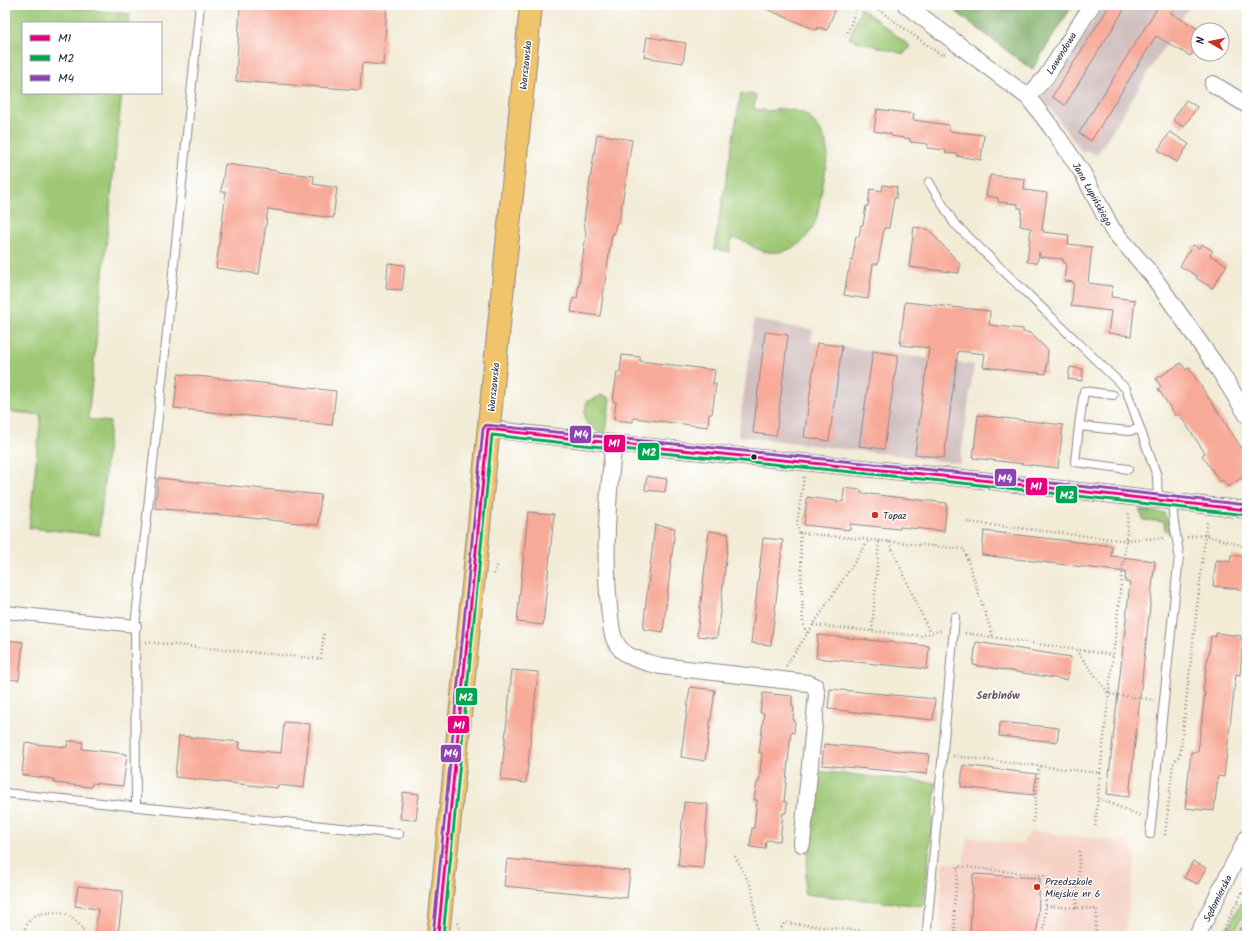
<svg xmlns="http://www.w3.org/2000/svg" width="1252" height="941" font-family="Kalam,sans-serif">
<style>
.built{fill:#f6d1c5}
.industrial{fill:#d1bfbf}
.green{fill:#9ec874;stroke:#607558}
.forest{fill:#7eac66;stroke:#506750}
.building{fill:#f8aa99}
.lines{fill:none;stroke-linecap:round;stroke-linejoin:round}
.service-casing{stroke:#8a8688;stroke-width:10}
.pedestrian-casing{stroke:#8a8688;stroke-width:14}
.minor-casing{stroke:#8a8688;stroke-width:18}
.primary-casing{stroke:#8a8688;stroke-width:24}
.path{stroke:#8a8688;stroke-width:2.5;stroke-dasharray:1 3;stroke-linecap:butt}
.service{stroke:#fff;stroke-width:8}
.pedestrian{stroke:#fff;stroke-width:12}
.minor{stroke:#fff;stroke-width:16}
.primary{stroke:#f1c36a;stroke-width:22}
.bus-1-casing{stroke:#fff;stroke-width:6}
.bus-2-casing{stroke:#fff;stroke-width:6}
.bus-3-casing{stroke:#fff;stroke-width:6}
.bus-1{stroke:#e5007d;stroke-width:3}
.bus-2{stroke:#00a651;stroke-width:3}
.bus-3{stroke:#8e44ad;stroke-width:3}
.bus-dot{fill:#22223b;stroke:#fff;stroke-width:1.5}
.poi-dot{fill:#c8321e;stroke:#fff;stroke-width:1.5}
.labels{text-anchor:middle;stroke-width:3;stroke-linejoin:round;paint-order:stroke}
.street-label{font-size:10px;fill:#22223b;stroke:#fff}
.poi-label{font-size:10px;fill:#22223b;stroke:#fff;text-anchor:start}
.neighbourhood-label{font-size:11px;font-weight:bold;fill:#6d525c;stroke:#fff}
.line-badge{stroke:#fff;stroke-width:1.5}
.badge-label{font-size:11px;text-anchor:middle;font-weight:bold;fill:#fff}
</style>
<rect width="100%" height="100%" fill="#fff"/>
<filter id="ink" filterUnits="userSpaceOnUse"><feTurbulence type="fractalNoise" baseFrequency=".025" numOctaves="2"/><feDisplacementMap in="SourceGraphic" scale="8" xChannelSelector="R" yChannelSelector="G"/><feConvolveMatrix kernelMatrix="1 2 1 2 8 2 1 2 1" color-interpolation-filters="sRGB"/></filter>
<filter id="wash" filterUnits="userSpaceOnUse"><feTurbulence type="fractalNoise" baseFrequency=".012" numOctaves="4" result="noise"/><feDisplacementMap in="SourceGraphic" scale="16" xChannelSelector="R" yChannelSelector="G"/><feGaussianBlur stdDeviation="0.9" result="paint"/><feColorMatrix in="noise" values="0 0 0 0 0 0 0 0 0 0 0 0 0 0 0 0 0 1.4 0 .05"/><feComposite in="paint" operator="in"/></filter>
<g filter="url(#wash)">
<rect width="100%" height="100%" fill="#f2ebd5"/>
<path class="built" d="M1031,831L1127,842L1136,854L1125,936H939L943,862L963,864L968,837L1021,845Z"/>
<path class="industrial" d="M1104,5H1190L1097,155L1088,151H1081L1042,97L1053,85Z
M754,320L813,330L811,342L974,365L960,463L738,436Z"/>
<path class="green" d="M5,5H46L130,14L129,23H23V93H122L88,419L110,422L99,535L29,528L41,415L5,411Z
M861,8L910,46L904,54L849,39Z
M741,93L756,95L754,109L769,111L781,109L791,110L800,112L807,115L814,122L820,130L826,143L828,156L817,217C809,241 790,257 763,251C754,249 748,242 741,240C738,239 735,239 732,238L729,252L714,249Z
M602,395L610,398L606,434C587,428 581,423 587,402Z
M1139,510L1164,513L1172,531L1170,533C1165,532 1164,528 1164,522L1144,520Z
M816,771L936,783L924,906L804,894Z
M1240,904L1247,907L1234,934L1227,931Z
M1247,919V936H1244L1240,932Z"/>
<path class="forest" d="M947,5H1073L1032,70Z"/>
<g id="blocks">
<path class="building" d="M240,5H359L387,7L383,65L362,63L360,90L236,81Z
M756,5H837L827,30L818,27L817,30Z
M1110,5H1127L1065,105L1052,97Z
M1159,5H1176L1171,13L1198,29V53L1194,50L1190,56L1156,36L1091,141L1079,133Z
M647,37L686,43L683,63L644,57Z
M1186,100L1197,107L1184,127L1173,120Z
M877,109L914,114L913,120L949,125V131L984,135L981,160L957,156V154L945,153L946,150L927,148L928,144L910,142V139L891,136V134L874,131Z
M1170,132L1189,144L1177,162L1158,150Z
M597,134L632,140L619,223H616L614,234H612L600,316L571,312L573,298L577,299L586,234L584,220Z
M225,164L278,171V172L314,176L313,184L337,188L333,218L268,209L259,274L216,268L226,192H221Z
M990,175L1025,179L1024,190L1047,193L1042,230H1044L1043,232L1069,235L1068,244L1092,247L1088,283L1112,286L1111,297L1135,300L1131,336L1108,333L1111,311L1071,306L1074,282L1064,281L1066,263L1063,262V259L1040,257V253L1039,252L1037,263L1027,262L1031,228L1020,226L1022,208H1018V204L998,202V198L986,196Z
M883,185L897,187L896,198H894L889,228H884L878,264H873L868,299L844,295L848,272H849L851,260L852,261L856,236L859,237L861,225H863L866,206H868L870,189L882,191Z
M914,227L928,229L960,264L959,273L909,267Z
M1202,244L1213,251L1210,255L1227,265L1212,288L1196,278L1197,276L1180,266L1193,245L1199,248Z
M388,263L405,265L402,290L386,289Z
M905,302L990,311L989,325L1023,329V332L1030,333L1048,350L1046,374L983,367L985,354L958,351L944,458L915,454L929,348L900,345Z
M765,332L788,335L776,436L753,433Z
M817,343L842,346L829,441L804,437Z
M873,351L898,355L884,449L859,446Z
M622,355L640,357V361L715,370L713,384H716L712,414H709L708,427L633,418V422L614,420L616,402L613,401L617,372H620Z
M1181,363L1186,370L1189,368L1247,456V474L1228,487L1223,480L1220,482L1202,455L1205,453L1179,414L1176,416L1158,389L1161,387L1156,379Z
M1070,367L1083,369L1082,381L1068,379Z
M178,374L336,391L332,425L174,408Z
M978,415L1063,425L1058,468L973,458Z
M647,476L667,479L665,492L645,490Z
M158,478L321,495L318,525L155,508Z
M844,488L861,490V493L947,503L944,531L900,527V529L850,524V530L804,525L807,497L843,502Z
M528,512L554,514L543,625L517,622Z
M655,525L675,528L663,632L643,629Z
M709,531L729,534L717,638L697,636Z
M984,531L1112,546L1111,556L1155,561L1129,797L1107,794L1130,583L1125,582L1126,572L982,555Z
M763,538L783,540L771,645L751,643Z
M1231,555L1247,557V590L1213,586L1216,560L1230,562Z
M1216,633L1241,636V639L1243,640L1240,675L1236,674L1224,777L1218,776L1214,811L1185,808L1191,752H1198L1205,692H1203L1208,654H1209L1211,636L1216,637Z
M818,635L929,646L927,669L816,658Z
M5,640L23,642L19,680L5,679Z
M976,642L1071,657L1067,680L973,665Z
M512,670L538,672L526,783L501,780Z
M690,687L715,690L705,761L681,757Z
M830,689L935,699L933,720L828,709Z
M763,693L792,696V707H794L793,720H795L794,733L791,732L784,802H787L786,813H783L780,841L766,840L765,849L750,847L752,828H754L757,800H754L757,782H759L762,753H759L764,713H760Z
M284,722L310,724L304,788L278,785L277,788L175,777L179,736L240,742L239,749L281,753Z
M1000,722L1059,728L1057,742L999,736Z
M68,741L83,742L82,749L127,754L123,786L92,783L91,787L54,783V779L22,775L25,743L67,747Z
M824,744L929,754L927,774L822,765Z
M963,765L1036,774L1034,795L961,787Z
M403,792L419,794L416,820L400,819Z
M684,802L708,804L703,868L678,866Z
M507,859L630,871L627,898L504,886Z
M1193,861L1206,868L1198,884L1184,878Z
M973,874L1040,878L1037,936H970Z
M78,886L123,891L118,936H95L98,909L75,906Z"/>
</g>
</g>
<g filter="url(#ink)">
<use href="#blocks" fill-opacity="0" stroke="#8a8688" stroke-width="1"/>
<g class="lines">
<g class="service-casing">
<path id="service" d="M929,182L954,223L1126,389L1157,476L1158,500
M1079,426L1084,391L1113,395
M1128,469L1075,462L1079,426L1128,431L1140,429
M5,793L399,834
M136,807L135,626L164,362L200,5
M1150,834L1179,556C1178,538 1171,520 1173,502
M927,929L955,617"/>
</g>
<g class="pedestrian-casing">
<path id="pedestrian" d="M5,612L135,626"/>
</g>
<g class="minor-casing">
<path id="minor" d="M906,5L1028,97L1051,127L1082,172L1112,229L1152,275L1219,370L1247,415
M1213,84L1247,105
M1028,97L1046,77L1092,5
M488,429L602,442L972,479L1247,510
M614,443C607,498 604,553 609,607C611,620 610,635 618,646C627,659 646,662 661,666L808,683L815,686L817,695L802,844
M1197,936L1247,838"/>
</g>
<g class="primary-casing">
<path id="primary" d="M438,936L531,5"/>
</g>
<path class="path" d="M851,5L856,11
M872,5L941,55L946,53
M846,36L858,5
M804,477L797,524L800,533L964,549L993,637
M967,522L1120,540L1166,538
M800,533L803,624L807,633
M1187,537L1205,535L1247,547
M889,542L930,633
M494,574L498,563
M813,625L920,636L943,630
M872,631L879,541
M965,633L1113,655
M146,642L321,659L324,631
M1076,650L1109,694L1154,700
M786,666L869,540
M953,756L1100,773L1095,828
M1100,773L1129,512
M1098,798L1141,816
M1033,822L1039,766
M1165,835L1173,764L1180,755L1207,520
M735,856L752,888L757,932L759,936
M1238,902L1247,906
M1046,906L1097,909L1095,936
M1076,908L1080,851
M458,923L462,936
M1223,930L1235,936
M22,936C24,930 27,922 33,917C40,911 64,911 71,917C78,922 82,929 87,936
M781,936C781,931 780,925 786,923L911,936
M955,936L954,906L958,866L1047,876L1044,936
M1220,936L1247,883
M1236,936L1247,913"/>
<use href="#service" class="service"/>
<use href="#pedestrian" class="pedestrian"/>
<use href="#minor" class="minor"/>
<use href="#primary" class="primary"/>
<g class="bus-1-casing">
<path id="bus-1" d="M438,936L488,429L602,442L972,479L1247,510"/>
</g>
<g class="bus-2-casing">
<path id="bus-2" d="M443,936L492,435L602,447L971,484L1246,515"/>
</g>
<g class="bus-3-casing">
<path id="bus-3" d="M433,936L483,429L486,425L972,474L1247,505"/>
</g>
<use href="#bus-1" class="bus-1"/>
<use href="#bus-2" class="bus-2"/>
<use href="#bus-3" class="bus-3"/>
</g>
</g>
<circle class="bus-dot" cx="754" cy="457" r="3.5"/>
<g class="poi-dot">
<circle cx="875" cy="515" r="4"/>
<circle cx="1037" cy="887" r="4"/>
</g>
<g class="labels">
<g class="street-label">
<text transform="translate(1061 53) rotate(-58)" y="4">Lawendowa</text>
<text transform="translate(525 65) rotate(-84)" y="4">Warszawska</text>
<text transform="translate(1093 194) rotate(61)" y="4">Jana Łupińskiego</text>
<text transform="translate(493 387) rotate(-84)" y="4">Warszawska</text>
<text transform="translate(1217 898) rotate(-63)" y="4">Sędomierska</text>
</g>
<g class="poi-label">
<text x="883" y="519">Topaz</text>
<text x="1045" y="885">Przedszkole<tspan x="1045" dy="12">Miejskie nr 6</tspan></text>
</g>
<g class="neighbourhood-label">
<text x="998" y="699">Serbinów</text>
</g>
</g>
<g class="line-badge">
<rect x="569" y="425" width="23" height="19" rx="4" fill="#8e44ad"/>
<rect x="603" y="434" width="23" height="19" rx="4" fill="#e5007d"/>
<rect x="637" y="442" width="23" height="19" rx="4" fill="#00a651"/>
<rect x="994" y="468" width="23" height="19" rx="4" fill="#8e44ad"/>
<rect x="1025" y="477" width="23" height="19" rx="4" fill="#e5007d"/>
<rect x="1055" y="485" width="23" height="19" rx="4" fill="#00a651"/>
<rect x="455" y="687" width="23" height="19" rx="4" fill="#00a651"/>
<rect x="447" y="715" width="23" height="19" rx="4" fill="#e5007d"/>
<rect x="440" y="744" width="22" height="19" rx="4" fill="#8e44ad"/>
</g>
<g class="badge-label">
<text x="581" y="438">M4</text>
<text x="614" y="447">M1</text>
<text x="649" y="456">M2</text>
<text x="1005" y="482">M4</text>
<text x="1036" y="490">M1</text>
<text x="1067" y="499">M2</text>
<text x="466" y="701">M2</text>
<text x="459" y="729">M1</text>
<text x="451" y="757">M4</text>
</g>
<rect width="1252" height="941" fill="none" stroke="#fff" stroke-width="20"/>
<rect x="22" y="22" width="140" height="72" fill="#ffffff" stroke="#a7a7b1"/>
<rect x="30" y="35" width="20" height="6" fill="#e5007d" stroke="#a7a7b1"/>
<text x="58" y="42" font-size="12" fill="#22223b">M1</text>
<rect x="30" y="55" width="20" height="6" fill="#00a651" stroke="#a7a7b1"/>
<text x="58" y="62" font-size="12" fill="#22223b">M2</text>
<rect x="30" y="75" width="20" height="6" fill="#8e44ad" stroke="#a7a7b1"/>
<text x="58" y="82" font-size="12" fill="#22223b">M4</text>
<g transform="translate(1210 42) rotate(279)"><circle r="19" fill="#ffffff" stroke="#a7a7b1"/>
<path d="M0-3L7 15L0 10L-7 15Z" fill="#c8321e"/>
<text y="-6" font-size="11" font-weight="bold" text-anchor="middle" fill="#22223b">N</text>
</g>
</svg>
